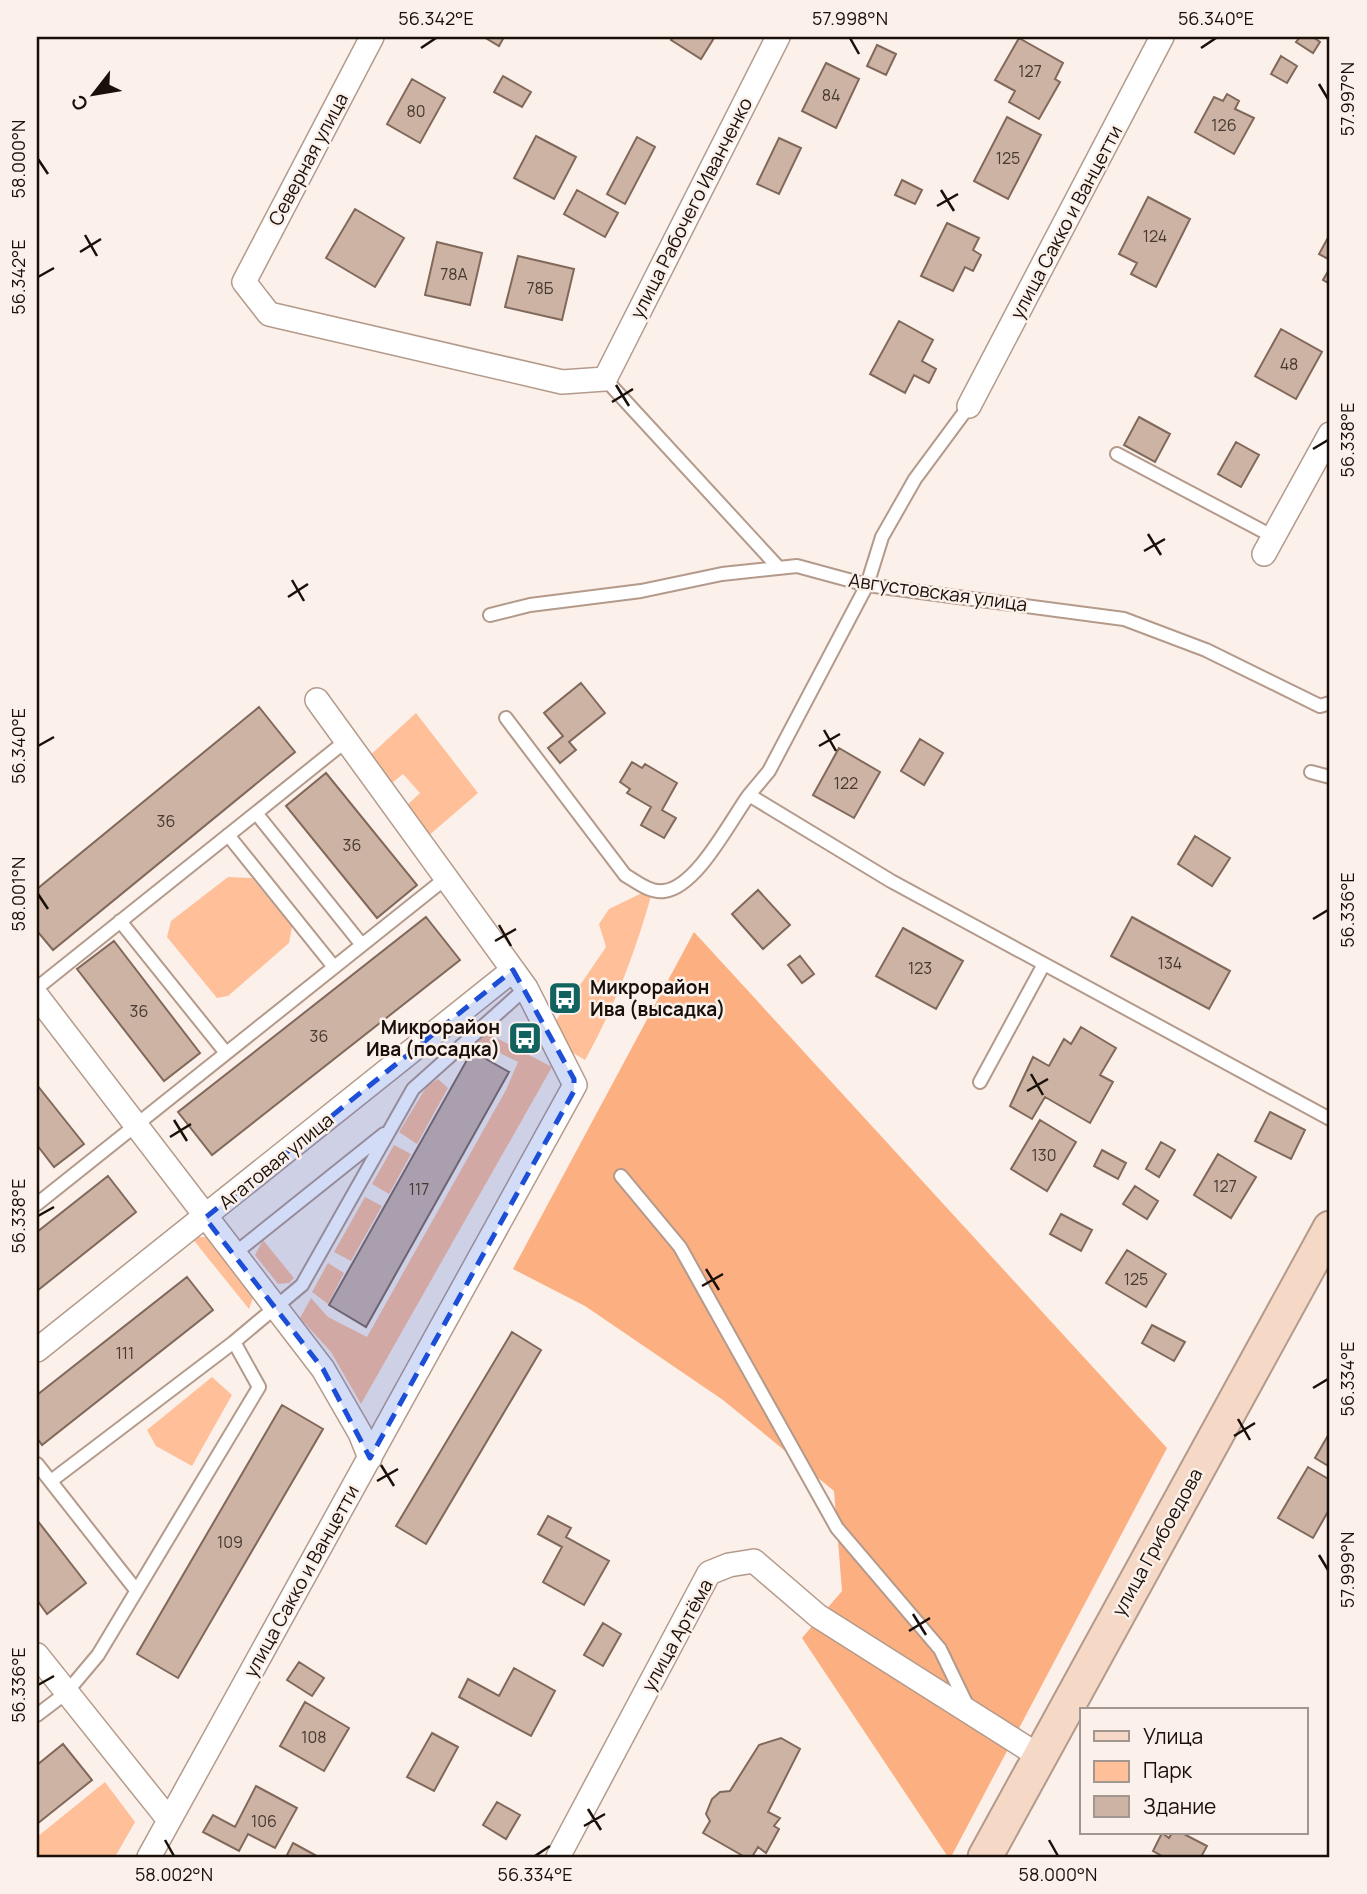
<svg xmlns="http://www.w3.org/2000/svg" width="1367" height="1894" font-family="Manrope,sans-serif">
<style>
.green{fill:#ffbf99}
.forest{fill:#fcaf80}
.building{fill:#cdb3a4;stroke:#80685a;stroke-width:2}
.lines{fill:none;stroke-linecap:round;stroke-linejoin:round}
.lane-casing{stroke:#b49a8b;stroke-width:16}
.street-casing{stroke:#b49a8b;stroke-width:26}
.secondary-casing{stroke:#b49a8b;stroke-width:37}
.lane{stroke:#fff;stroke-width:12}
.street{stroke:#fff;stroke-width:23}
.secondary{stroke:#f5d8c5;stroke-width:33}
.marked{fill:#1d4ed8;fill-opacity:0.2;stroke:#1d4ed8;stroke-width:5;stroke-dasharray:14 9;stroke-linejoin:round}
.ticks{fill:none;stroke:#19100a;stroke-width:2.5}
.labels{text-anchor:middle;stroke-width:5;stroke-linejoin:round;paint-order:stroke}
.number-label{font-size:16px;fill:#463930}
.street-label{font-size:19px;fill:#19100a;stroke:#fbf0ea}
.poi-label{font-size:19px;font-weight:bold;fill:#19100a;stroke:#fbf0ea;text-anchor:start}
.neatline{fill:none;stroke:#19100a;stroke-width:2.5}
.ticks-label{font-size:18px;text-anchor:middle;fill:#19100a}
</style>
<rect width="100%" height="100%" fill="#fbf0ea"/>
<path class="green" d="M416,713L478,793L427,837L405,807L420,793L403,774L387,787L366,759Z
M228,877L252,878L292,927L289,943L228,996L217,998L167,937L171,921Z
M644,892L651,896C635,953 614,1008 585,1060L563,1047L553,1025L606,947L599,924L609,909Z
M481,1030L552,1067L361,1404L331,1352L300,1318L311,1298L328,1317L367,1337L506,1090L518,1062L471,1039Z
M438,1079L448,1088L417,1144L399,1132L427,1086Z
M394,1145L411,1154L389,1194L372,1184Z
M365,1197L382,1206L351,1261L334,1252Z
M191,1237H208L254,1295L249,1309Z
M263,1240L294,1278L289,1283L278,1284L255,1255Z
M328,1263L344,1273L328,1304L312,1292Z
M212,1377L232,1395L192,1466L156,1446L147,1430Z
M105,1782L135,1822L115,1857H37V1837Z"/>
<path class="forest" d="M694,932L1167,1448L951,1857H948L802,1638L842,1591L834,1491L723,1400L585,1306L513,1269Z"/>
<path class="building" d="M484,37H504L499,46Z
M673,37H711L714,38L701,59L671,40Z
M1300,37H1313L1320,42L1313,53L1296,42Z
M1019,38L1063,63L1055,79L1060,82L1039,119L1009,102L1015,91L995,80Z
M877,45L896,54L886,75L867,66Z
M1281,56L1297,66L1287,83L1271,74Z
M826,63L859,79L836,128L802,111Z
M503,76L531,92L522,107L494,92Z
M412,79L445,98L420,143L387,124Z
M1227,94L1239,101L1235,109L1254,118L1234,154L1195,132L1214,97L1223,101Z
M1007,117L1041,135L1008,199L974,181Z
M536,136L576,157L554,199L514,178Z
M637,137L655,147L625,204L607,194Z
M779,138L801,148L779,194L757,184Z
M902,180L922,190L915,204L895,195Z
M577,190L618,213L605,237L564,214Z
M1148,197L1190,219L1156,287L1131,274L1137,263L1119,254Z
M355,209L404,238L375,287L326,258Z
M947,223L979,238L973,250L981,255L973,271L965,267L953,291L921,276Z
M1330,234V260L1319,254Z
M437,242L482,253L470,305L425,295Z
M518,256L574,269L562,320L505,307Z
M1330,268V284L1323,280Z
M899,321L933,340L922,361L936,369L929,383L914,375L905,393L870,374Z
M1281,329L1322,352L1296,399L1255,376Z
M1139,417L1170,434L1155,462L1124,445Z
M1236,442L1259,455L1241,487L1218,474Z
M581,683L605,713L569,742L576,750L560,763L548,748L563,736L544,713Z
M259,707L295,752L53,950L37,931V889Z
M920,739L943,753L924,785L901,771Z
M839,748L880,772L854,818L813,795Z
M632,762L642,768L645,764L677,783L662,810L676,818L664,838L641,825L651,807L627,793L630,789L620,782Z
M326,773L417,885L377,918L286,806Z
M1195,836L1230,858L1212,886L1178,864Z
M758,890L790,925L763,949L732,914Z
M426,917L460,960L212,1155L178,1112Z
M1132,917L1230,971L1209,1009L1111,956Z
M903,928L963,961L936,1009L876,976Z
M114,941L200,1053L164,1081L77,969Z
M800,956L814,974L802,983L788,965Z
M1081,1027L1116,1048L1100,1075L1113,1082L1090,1123L1045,1097L1032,1119L1010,1106L1033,1057L1049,1066L1064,1039L1071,1044Z
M472,1051L509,1072L366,1327L329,1305Z
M37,1085L84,1144L54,1167L37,1145Z
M1270,1112L1305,1130L1291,1159L1255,1141Z
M1040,1120L1076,1142L1047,1191L1011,1169Z
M1161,1142L1175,1150L1159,1177L1146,1169Z
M1102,1150L1126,1163L1118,1179L1094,1166Z
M1218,1154L1256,1177L1231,1218L1194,1195Z
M108,1176L136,1212L37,1291V1232Z
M1135,1186L1158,1201L1147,1219L1123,1204Z
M1061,1214L1092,1230L1081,1251L1050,1234Z
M1127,1250L1166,1274L1146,1307L1106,1283Z
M187,1277L213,1310L42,1445L37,1438V1395Z
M1152,1325L1185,1342L1174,1361L1142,1343Z
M512,1332L541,1350L426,1544L396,1526Z
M282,1405L323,1429L178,1678L137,1654Z
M1330,1432V1467L1315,1458Z
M1308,1467L1330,1480V1508L1313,1538L1278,1518Z
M548,1516L571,1528L566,1537L609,1561L584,1605L543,1582L562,1547L538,1534Z
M37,1520L86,1583L47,1614L37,1600Z
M603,1623L621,1634L603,1666L584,1655Z
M299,1662L324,1678L312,1696L287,1680Z
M514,1668L555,1691L531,1736L459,1697L468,1679L499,1696Z
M305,1702L349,1728L324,1771L280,1746Z
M432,1733L458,1747L434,1791L407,1777Z
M781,1738L800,1749L768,1812L780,1818L774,1826L779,1829L766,1853L758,1847L752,1857H745L703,1833L710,1821L706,1814L712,1799L720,1792L730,1791L759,1745Z
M63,1744L92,1780L37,1824V1765Z
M256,1786L297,1808L275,1848L248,1834L239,1851L203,1832L213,1815L235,1827Z
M497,1802L520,1815L506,1839L483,1825Z
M1162,1833L1169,1838L1172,1833H1182L1207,1846L1201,1857H1158L1160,1855L1153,1851Z
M293,1843L315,1855L314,1857H286Z"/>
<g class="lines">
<g class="lane-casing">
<path id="lane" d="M605,379L779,568
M1117,454L1274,537
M490,615L530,605L641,591L722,574L797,566L867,585L1124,619L1206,650L1320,706L1330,703
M506,718L625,875C637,882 650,893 664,891C697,887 730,821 749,795L891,881L1330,1119
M1311,772L1330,777
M749,795L769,771L867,585L882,537L915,479L969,406
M256,813L347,740
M228,835L334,967
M120,921L226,1053
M37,988L256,813L362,945
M980,1082L1044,964
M621,1176L680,1247L837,1528L940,1649L968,1707
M37,1204L446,878
M234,1254L384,1134
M37,1464L136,1590
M51,1481L234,1342
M37,1715L66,1693L98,1655L259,1387L234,1342L302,1285L413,1089L526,988"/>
</g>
<g class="street-casing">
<path id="street" d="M372,37L244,282L269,314L562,382L605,379L778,37
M969,406L1162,37
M1264,554L1330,434
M37,996L323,1369L360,1433L370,1458
M37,1350L513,970
M37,1655L169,1820
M149,1857L575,1085L526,988L317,700
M558,1857L709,1573L729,1565L754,1561L818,1616L1039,1756"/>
</g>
<g class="secondary-casing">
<path id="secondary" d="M985,1857L1330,1228"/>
</g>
<use href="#lane" class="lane"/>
<use href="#street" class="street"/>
<use href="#secondary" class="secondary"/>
</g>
<path class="marked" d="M513,970L574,1079V1091L370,1458L323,1369L205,1218Z"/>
<path class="ticks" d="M850,38L859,54M421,48L436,38M1201,48L1216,38M1319,84L1328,99M38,159L48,174M941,190L954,211M937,206L958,194M85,235L97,256M80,252L101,239M38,277L54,268M616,385L629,406M612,402L633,389M1313,449L1328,440M1148,534L1161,555M1144,551L1165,539M292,580L304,601M288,597L308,584M824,730L836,751M38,746L54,737M819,746L840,734M38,894L48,909M1313,919L1328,910M499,925L511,946M495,941L516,929M1031,1074L1043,1095M1027,1091L1048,1079M174,1120L187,1141M170,1137L191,1124M38,1216L54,1207M706,1269L719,1290M702,1286L723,1274M1313,1388L1328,1379M1238,1419L1250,1440M1234,1436L1255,1423M381,1465L394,1486M377,1481L398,1469M1319,1555L1328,1570M913,1614L926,1635M909,1631L930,1618M38,1685L54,1676M588,1809L601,1830M584,1826L605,1814M165,1840L174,1856M1049,1840L1058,1856M535,1856L550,1846"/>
<defs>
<g id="bus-square" transform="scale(1.75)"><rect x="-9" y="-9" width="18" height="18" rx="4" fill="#126260" stroke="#fbf0ea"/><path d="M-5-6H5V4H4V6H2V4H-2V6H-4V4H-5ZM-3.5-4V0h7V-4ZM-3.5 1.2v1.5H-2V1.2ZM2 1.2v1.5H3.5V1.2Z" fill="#fff"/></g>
</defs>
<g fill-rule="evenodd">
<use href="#bus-square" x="565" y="998"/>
<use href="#bus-square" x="525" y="1038"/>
</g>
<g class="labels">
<g class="number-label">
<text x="1030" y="77">127</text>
<text x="831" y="101">84</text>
<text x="416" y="117">80</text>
<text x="1224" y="131">126</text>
<text x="1008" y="164">125</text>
<text x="1155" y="242">124</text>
<text x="454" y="280">78А</text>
<text x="540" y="294">78Б</text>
<text x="1289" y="370">48</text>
<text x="846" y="789">122</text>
<text x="166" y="827">36</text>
<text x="352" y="851">36</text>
<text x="1170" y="969">134</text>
<text x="920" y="974">123</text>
<text x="139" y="1017">36</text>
<text x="319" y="1042">36</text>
<text x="1044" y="1161">130</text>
<text x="1225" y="1192">127</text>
<text x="419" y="1195">117</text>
<text x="1136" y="1285">125</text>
<text x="125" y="1359">111</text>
<text x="230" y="1548">109</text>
<text x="314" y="1743">108</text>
<text x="264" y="1827">106</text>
</g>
<g class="street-label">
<text transform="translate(308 159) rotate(-62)" y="7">Северная улица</text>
<text transform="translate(691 208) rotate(-63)" y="7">улица Рабочего Иванченко</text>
<text transform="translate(1066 222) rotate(-62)" y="7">улица Сакко и Ванцетти</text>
<text transform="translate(938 592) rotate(8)" y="7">Августовская улица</text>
<text transform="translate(276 1161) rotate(-39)" y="7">Агатовая улица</text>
<text transform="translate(1157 1542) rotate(-61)" y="7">улица Грибоедова</text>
<text transform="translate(301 1581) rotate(-61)" y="7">улица Сакко и Ванцетти</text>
<text transform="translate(677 1635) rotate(-61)" y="7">улица Артёма</text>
</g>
<g class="poi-label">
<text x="590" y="994">Микрорайон<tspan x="590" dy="22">Ива (высадка)</tspan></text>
<text x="500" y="1034" text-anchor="end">Микрорайон<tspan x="500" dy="22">Ива (посадка)</tspan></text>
</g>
</g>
<rect width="1367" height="1894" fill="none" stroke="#fbf0ea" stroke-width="77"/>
<rect x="1080" y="1708" width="228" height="126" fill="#fbf0ea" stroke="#a19690" stroke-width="2"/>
<rect x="1094" y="1731" width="35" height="10" fill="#f5d8c5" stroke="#a19690" stroke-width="2"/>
<text x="1143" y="1744" font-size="21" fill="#19100a">Улица</text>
<rect x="1094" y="1761" width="35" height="21" fill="#ffbf99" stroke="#a19690" stroke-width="2"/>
<text x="1143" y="1778" font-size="21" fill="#19100a">Парк</text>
<rect x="1094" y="1796" width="35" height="21" fill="#cdb3a4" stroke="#a19690" stroke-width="2"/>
<text x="1143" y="1814" font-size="21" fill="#19100a">Здание</text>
<g transform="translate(94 94) rotate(239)" stroke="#fbf0ea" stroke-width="5" paint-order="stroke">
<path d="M0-5L12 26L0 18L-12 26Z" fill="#19100a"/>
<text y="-10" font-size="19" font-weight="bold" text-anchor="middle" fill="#19100a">С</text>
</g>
<rect x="38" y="38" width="1290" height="1818" class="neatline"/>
<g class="ticks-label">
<text x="436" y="25">56.342°E</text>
<text x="850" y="25">57.998°N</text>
<text x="1216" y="25">56.340°E</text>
<text transform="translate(1348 99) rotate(-90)" y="6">57.997°N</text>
<text transform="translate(19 159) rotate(-90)" y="6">58.000°N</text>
<text transform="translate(19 277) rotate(-90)" y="6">56.342°E</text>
<text transform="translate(1348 440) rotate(-90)" y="6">56.338°E</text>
<text transform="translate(19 746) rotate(-90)" y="6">56.340°E</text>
<text transform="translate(19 894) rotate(-90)" y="6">58.001°N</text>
<text transform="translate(1348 910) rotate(-90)" y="6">56.336°E</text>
<text transform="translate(19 1216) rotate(-90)" y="6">56.338°E</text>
<text transform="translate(1348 1379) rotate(-90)" y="6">56.334°E</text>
<text transform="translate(1348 1570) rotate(-90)" y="6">57.999°N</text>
<text transform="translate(19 1685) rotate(-90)" y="6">56.336°E</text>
<text x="174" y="1881">58.002°N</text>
<text x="535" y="1881">56.334°E</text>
<text x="1058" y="1881">58.000°N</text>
</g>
</svg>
